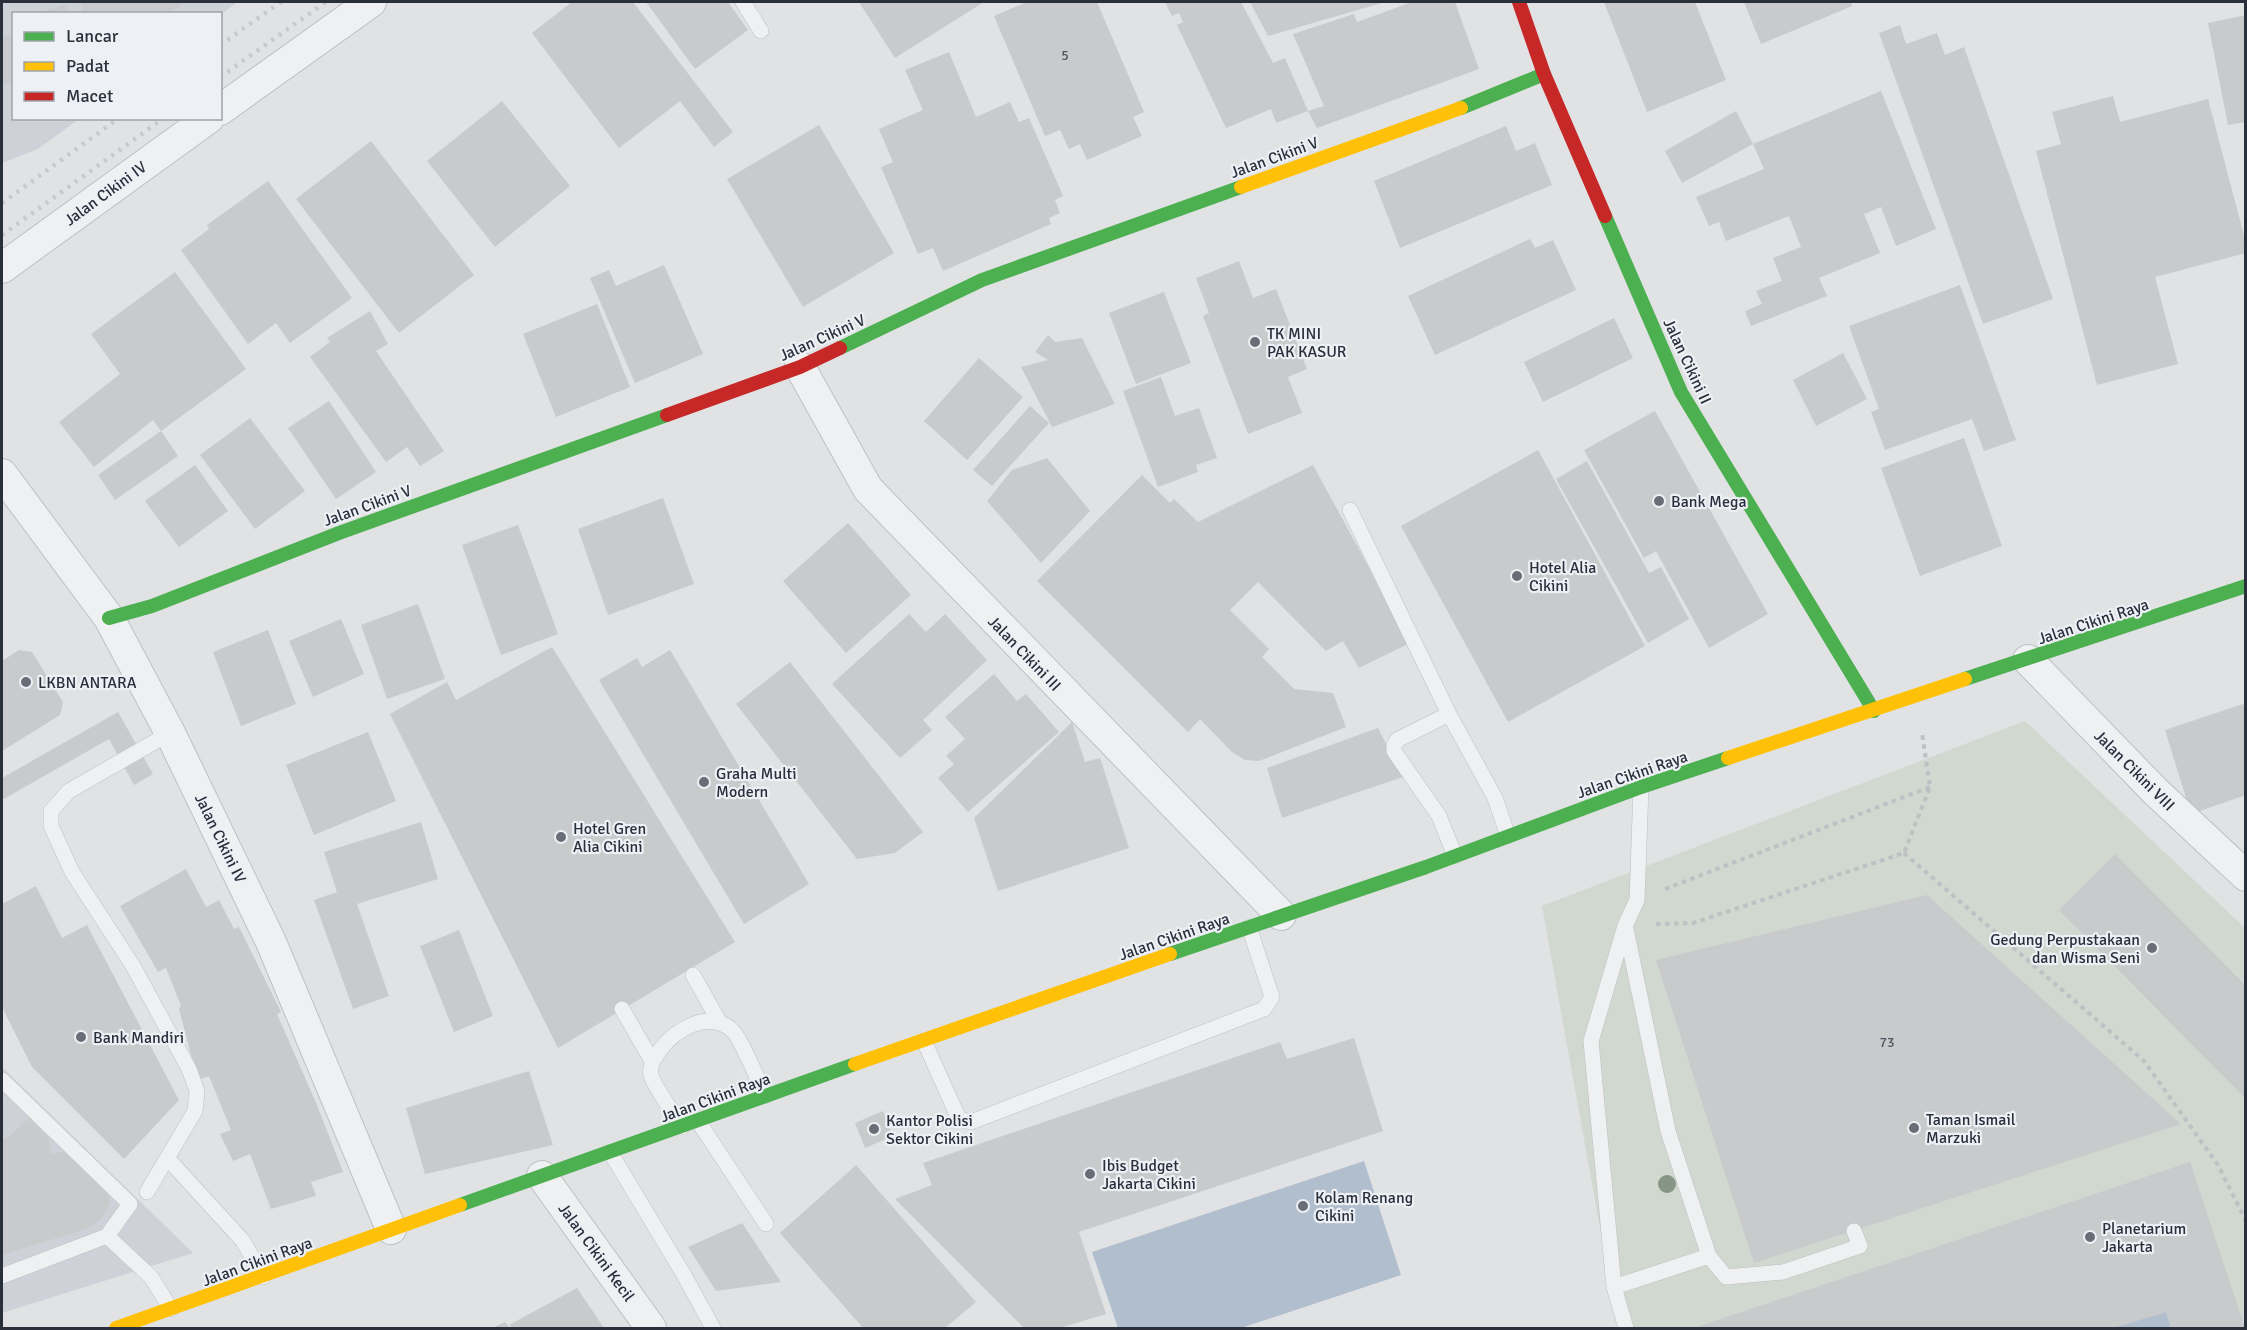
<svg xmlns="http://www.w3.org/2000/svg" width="2247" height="1330" font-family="Signika,sans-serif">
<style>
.built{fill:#ced1d7}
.green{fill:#d0d8d0}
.water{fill:#b0becd}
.building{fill:#c8cacc}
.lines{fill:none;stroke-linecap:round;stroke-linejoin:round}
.lane-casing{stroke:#bec0c2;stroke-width:16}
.street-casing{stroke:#bec0c2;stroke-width:32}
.path{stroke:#bec0c4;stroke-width:4;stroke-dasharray:4.5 4.5;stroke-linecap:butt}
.lane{stroke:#eff0f1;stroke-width:15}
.street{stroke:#eff0f1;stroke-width:30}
.fast{stroke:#4caf50;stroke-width:14}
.slow{stroke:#ffc107;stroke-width:14}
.jam{stroke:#c62828;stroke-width:14}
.rail{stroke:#c8c9cc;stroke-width:4.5;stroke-dasharray:3 6;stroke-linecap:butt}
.tree{fill:#869585}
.poi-dot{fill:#696e76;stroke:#edf0f4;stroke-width:2}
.labels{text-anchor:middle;stroke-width:4.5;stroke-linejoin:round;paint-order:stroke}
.number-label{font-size:14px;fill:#525660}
.street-label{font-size:16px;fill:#292f3b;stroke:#edf0f4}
.poi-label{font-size:16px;fill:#292f3b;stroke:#edf0f4;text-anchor:start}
</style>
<rect width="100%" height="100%" fill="#e0e2e4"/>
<path class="built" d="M2,2H238L221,14H14V118L79,119L38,149L2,163Z
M2,1067L193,1253L2,1313Z"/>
<path class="green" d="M2025,721L2245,928V1328H1618L1542,906Z"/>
<path class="water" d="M1364,1161L1401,1275L1241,1328H1118L1092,1252Z
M2166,1312L2171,1328H2112Z"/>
<path class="building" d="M80,2H180L182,6L161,14H84Z
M572,2H633L733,132L714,147L680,101L619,148L532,33Z
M646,2H728L748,30L695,69Z
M859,2H984L895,58Z
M1027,2H1097L1144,112L1133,117L1142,136L1087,160L1080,144L1069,149L1060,130L1045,136L994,16Z
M1165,2H1241L1273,63L1285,58L1308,111L1276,123L1271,109L1226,128L1177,25L1183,22L1179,13L1172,16Z
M1250,2H1385L1268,36Z
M1412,2H1455L1479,69L1317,128L1308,111L1324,106L1293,34L1354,14L1357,22Z
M1604,2H1695L1726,80L1647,112Z
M1744,2H1851L1852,6L1761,44Z
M67,4L69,14H36V13Z
M2246,15V122L2228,125L2208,23Z
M1900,25L1906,44L1937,33L1945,55L1964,47L2053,299L1983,324L1879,33Z
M9,35L14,48V81L2,85V38Z
M949,52L976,117L1010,102L1019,122L1029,118L1063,196L1055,200L1060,213L1049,218L1051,224L943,271L933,248L918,254L881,167L893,162L879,129L923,110L905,70Z
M1881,91L1936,229L1896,246L1881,207L1864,214L1880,253L1819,278L1827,296L1751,326L1745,311L1762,304L1756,291L1782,281L1773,258L1801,247L1789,216L1726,241L1719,222L1709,226L1696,197L1764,169L1753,144Z
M2113,96L2120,122L2208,99L2246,243V253L2155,277L2178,364L2097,385L2036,151L2061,144L2052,112Z
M502,101L570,186L495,247L427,161Z
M1736,111L1753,144L1682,183L1665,151Z
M819,125L894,253L803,307L727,179Z
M1506,126L1516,151L1535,143L1552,185L1400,248L1374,181Z
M371,141L474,275L399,333L296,199Z
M268,181L352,298L290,343L276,323L248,344L181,250L209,229L207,225Z
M1530,239L1535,248L1553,240L1576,290L1435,355L1408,296Z
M1239,261L1253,298L1276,289L1307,369L1288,377L1302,413L1248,434L1203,316L1209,313L1196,278Z
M664,265L703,354L635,383L590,278L609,270L616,286Z
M175,272L246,369L161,431L153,420L94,467L59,422L120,374L91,334Z
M1960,285L2016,440L1984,451L1972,419L1885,450L1871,412L1879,409L1849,326Z
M1164,292L1191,363L1136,384L1109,313Z
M597,304L630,387L556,417L523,334Z
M370,311L388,344L376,351L444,451L420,466L407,447L386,462L310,357L330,342L327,338Z
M1614,318L1633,358L1543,402L1524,362Z
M1048,335L1055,342L1082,338L1115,404L1052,427L1021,367L1048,360L1035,352Z
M1843,353L1867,399L1816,426L1793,380Z
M979,358L1023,397L967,460L924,421Z
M1161,377L1175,416L1199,408L1217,458L1196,465L1198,472L1158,487L1123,391Z
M329,401L376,472L336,499L288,428Z
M1030,406L1049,423L992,486L973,470Z
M1655,411L1768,614L1709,648L1656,551L1644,558L1584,450Z
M250,418L305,491L255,529L200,455Z
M161,431L178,456L115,500L98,475Z
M1964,438L2002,546L1920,576L1881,468Z
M1538,450L1645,646L1508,722L1401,526Z
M1047,458L1090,511L1041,563L987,501L1012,470Z
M1587,461L1649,573L1661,567L1689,619L1648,643L1556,479Z
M195,465L228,511L179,547L145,501Z
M1313,465L1410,643L1359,668L1343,641L1326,651L1258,582L1230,610L1269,649L1262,657L1294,689L1333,693L1346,727L1259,761L1245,760L1232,752L1200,719L1188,732L1037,581L1142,475L1170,503L1174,499L1198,522Z
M663,498L694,584L608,615L578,529Z
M848,523L911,595L846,653L783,581Z
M518,525L558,634L501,655L462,545Z
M418,604L445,679L387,699L361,625Z
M909,614L926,632L945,614L987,660L923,720L932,730L900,758L832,684Z
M341,619L364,674L313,697L289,641Z
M268,630L296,704L241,726L213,652Z
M552,647L735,942L558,1048L390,714L447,682L456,700Z
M19,650L32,652L63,702L60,715L2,751V661Z
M670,650L809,884L744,924L599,680L637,658L642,667Z
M790,662L923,832L895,853L857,859L736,704Z
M994,674L1017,701L1026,694L1059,732L968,812L938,778L954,764L946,756L965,739L945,717Z
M2246,703V795L2191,814L2165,730Z
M118,712L153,774L134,785L109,739L2,800V778Z
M1072,722L1085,762L1100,758L1129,848L998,891L974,818Z
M1378,728L1403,777L1282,818L1267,768Z
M368,732L396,801L314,835L286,765Z
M421,822L438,879L357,904L389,996L353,1009L314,900L337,892L324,852Z
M2115,854L2246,986V1099L2059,910Z
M186,869L206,907L219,900L234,929L239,927L281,1012L277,1014L317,1105L343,1172L311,1182L316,1196L271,1209L250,1154L233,1161L220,1134L231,1130L209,1076L201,1079L193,1062L179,1009L181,1006L166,968L158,972L120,906Z
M36,886L62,938L87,925L179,1100L124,1159L32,1067L2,1007V904Z
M1927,895L2181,1124L1754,1263L1656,960Z
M459,930L493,1016L454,1032L420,946Z
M1354,1038L1383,1131L1079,1232L1106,1314L1060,1328H1024L895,1199L932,1185L923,1163L1280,1042L1287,1059Z
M529,1071L553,1145L425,1174L406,1108Z
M883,1111L893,1136L865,1148L855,1123Z
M29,1118L49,1139L51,1154L65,1151L108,1194L110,1203L101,1219L89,1228L2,1255V1140L9,1137Z
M2190,1162L2245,1328H2171L2166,1312L2112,1328H1694Z
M856,1165L976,1302L945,1328H863L780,1233Z
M742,1223L781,1282L716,1291L688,1247Z
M577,1288L604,1328H513L509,1325Z
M505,1322L510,1328H492Z"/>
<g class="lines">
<g class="lane-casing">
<path id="lane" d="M743,2L761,31
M1350,510L1449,714L1397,740L1394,745V751L1439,816L1455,856
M1449,714L1495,798L1508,836
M693,975L720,1023
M622,1009L652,1061
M924,1041L959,1119L971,1122L1264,1009L1272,997L1249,927
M2,1080L130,1204L107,1236L2,1276
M698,1121L766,1224
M682,1127C676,1117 652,1083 651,1075C649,1065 655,1057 660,1050C675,1030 708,1009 732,1030C739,1035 760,1084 765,1096
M610,1152L684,1275L713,1328
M168,1159L243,1241L263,1277
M147,1192L195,1111L197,1091L189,1069L133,966L72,872L51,826V811L69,791L170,733
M107,1236L151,1277L171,1309
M1709,1256L1726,1277L1783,1272L1860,1246L1854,1231
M1614,1287L1709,1256L1668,1131L1626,929
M1626,1328L1614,1287L1591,1041L1625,926L1637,900L1641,787"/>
</g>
<g class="street-casing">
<path id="street" d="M220,110L371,2
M2,268L209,118
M800,367L868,489L1281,915
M2,474L109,618L170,733L271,942L391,1229
M2028,660L2155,791L2246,876
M542,1176L651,1328"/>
</g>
<path class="path" d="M1904,853L2144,1061L2218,1165L2246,1221
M1665,889L1930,787
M1656,924L1693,923L1904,853L1930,787L1922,733"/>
<use href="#lane" class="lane"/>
<use href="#street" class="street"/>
<path class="fast" d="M1461,108L1544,74
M1605,216L1681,392L1874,711
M840,348L982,280L1241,187
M109,618L152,606L339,533L667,415
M1965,679L2246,586
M1170,954L1426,867L1641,787L1728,758
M460,1205L855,1064"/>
<path class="slow" d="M1241,187L1461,108
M1728,758L1965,679
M855,1064L1170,954
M116,1328L460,1205"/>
<path class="jam" d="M1519,2L1544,74L1605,216
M667,415L800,367L840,348"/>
<path class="rail" d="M220,45L281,2
M220,77L326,2
M2,203L119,118
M2,235L164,118"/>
</g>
<circle class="tree" cx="1667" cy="1184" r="9"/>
<g class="poi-dot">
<circle cx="1255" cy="342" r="6"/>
<circle cx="1659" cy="501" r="6"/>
<circle cx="1517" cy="576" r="6"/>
<circle cx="26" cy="682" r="6"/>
<circle cx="704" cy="782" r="6"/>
<circle cx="561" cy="837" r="6"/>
<circle cx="2152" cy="948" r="6"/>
<circle cx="81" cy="1037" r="6"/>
<circle cx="1914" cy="1128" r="6"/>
<circle cx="874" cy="1129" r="6"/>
<circle cx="1090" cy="1174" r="6"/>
<circle cx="1303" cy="1206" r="6"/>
<circle cx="2090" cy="1237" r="6"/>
</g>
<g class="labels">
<g class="number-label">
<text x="1065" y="60">5</text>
<text x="1887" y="1047">73</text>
</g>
<g class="street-label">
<text transform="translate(1274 157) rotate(-20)" y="6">Jalan Cikini V</text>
<text transform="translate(105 193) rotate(-36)" y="6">Jalan Cikini IV</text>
<text transform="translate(822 337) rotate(-24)" y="6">Jalan Cikini V</text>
<text transform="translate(1688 361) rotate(65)" y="6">Jalan Cikini II</text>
<text transform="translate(367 505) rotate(-20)" y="6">Jalan Cikini V</text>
<text transform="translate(2093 621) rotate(-18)" y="6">Jalan Cikini Raya</text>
<text transform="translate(1025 653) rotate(46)" y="6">Jalan Cikini III</text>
<text transform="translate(2135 770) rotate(45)" y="6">Jalan Cikini VIII</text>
<text transform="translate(1632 774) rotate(-19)" y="6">Jalan Cikini Raya</text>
<text transform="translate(221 838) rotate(64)" y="6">Jalan Cikini IV</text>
<text transform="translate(1174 936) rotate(-19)" y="6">Jalan Cikini Raya</text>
<text transform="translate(715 1097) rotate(-20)" y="6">Jalan Cikini Raya</text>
<text transform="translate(597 1252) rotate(54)" y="6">Jalan Cikini Kecil</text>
<text transform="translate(257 1261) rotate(-20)" y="6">Jalan Cikini Raya</text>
</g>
<g class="poi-label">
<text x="1267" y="339">TK MINI<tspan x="1267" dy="18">PAK KASUR</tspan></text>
<text x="1671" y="507">Bank Mega</text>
<text x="1529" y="573">Hotel Alia<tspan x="1529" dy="18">Cikini</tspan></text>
<text x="38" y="688">LKBN ANTARA</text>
<text x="716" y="779">Graha Multi<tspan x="716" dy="18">Modern</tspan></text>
<text x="573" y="834">Hotel Gren<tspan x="573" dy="18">Alia Cikini</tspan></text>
<text x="2140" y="945" text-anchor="end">Gedung Perpustakaan<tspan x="2140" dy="18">dan Wisma Seni</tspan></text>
<text x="93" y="1043">Bank Mandiri</text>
<text x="1926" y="1125">Taman Ismail<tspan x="1926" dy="18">Marzuki</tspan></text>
<text x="886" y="1126">Kantor Polisi<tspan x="886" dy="18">Sektor Cikini</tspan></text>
<text x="1102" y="1171">Ibis Budget<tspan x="1102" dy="18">Jakarta Cikini</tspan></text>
<text x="1315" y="1203">Kolam Renang<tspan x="1315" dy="18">Cikini</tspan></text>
<text x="2102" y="1234">Planetarium<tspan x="2102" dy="18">Jakarta</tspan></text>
</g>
</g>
<rect width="2247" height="1330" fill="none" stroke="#292f3b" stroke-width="6"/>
<rect x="12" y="12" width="210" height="108" fill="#edf0f4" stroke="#9fa3aa" stroke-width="1.5"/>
<rect x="24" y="32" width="30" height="9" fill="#4caf50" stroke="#9fa3aa" stroke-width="1.5"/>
<text x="66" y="42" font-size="18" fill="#292f3b">Lancar</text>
<rect x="24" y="62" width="30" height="9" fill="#ffc107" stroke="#9fa3aa" stroke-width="1.5"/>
<text x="66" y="72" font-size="18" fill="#292f3b">Padat</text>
<rect x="24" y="92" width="30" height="9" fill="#c62828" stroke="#9fa3aa" stroke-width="1.5"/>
<text x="66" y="102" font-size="18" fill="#292f3b">Macet</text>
</svg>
